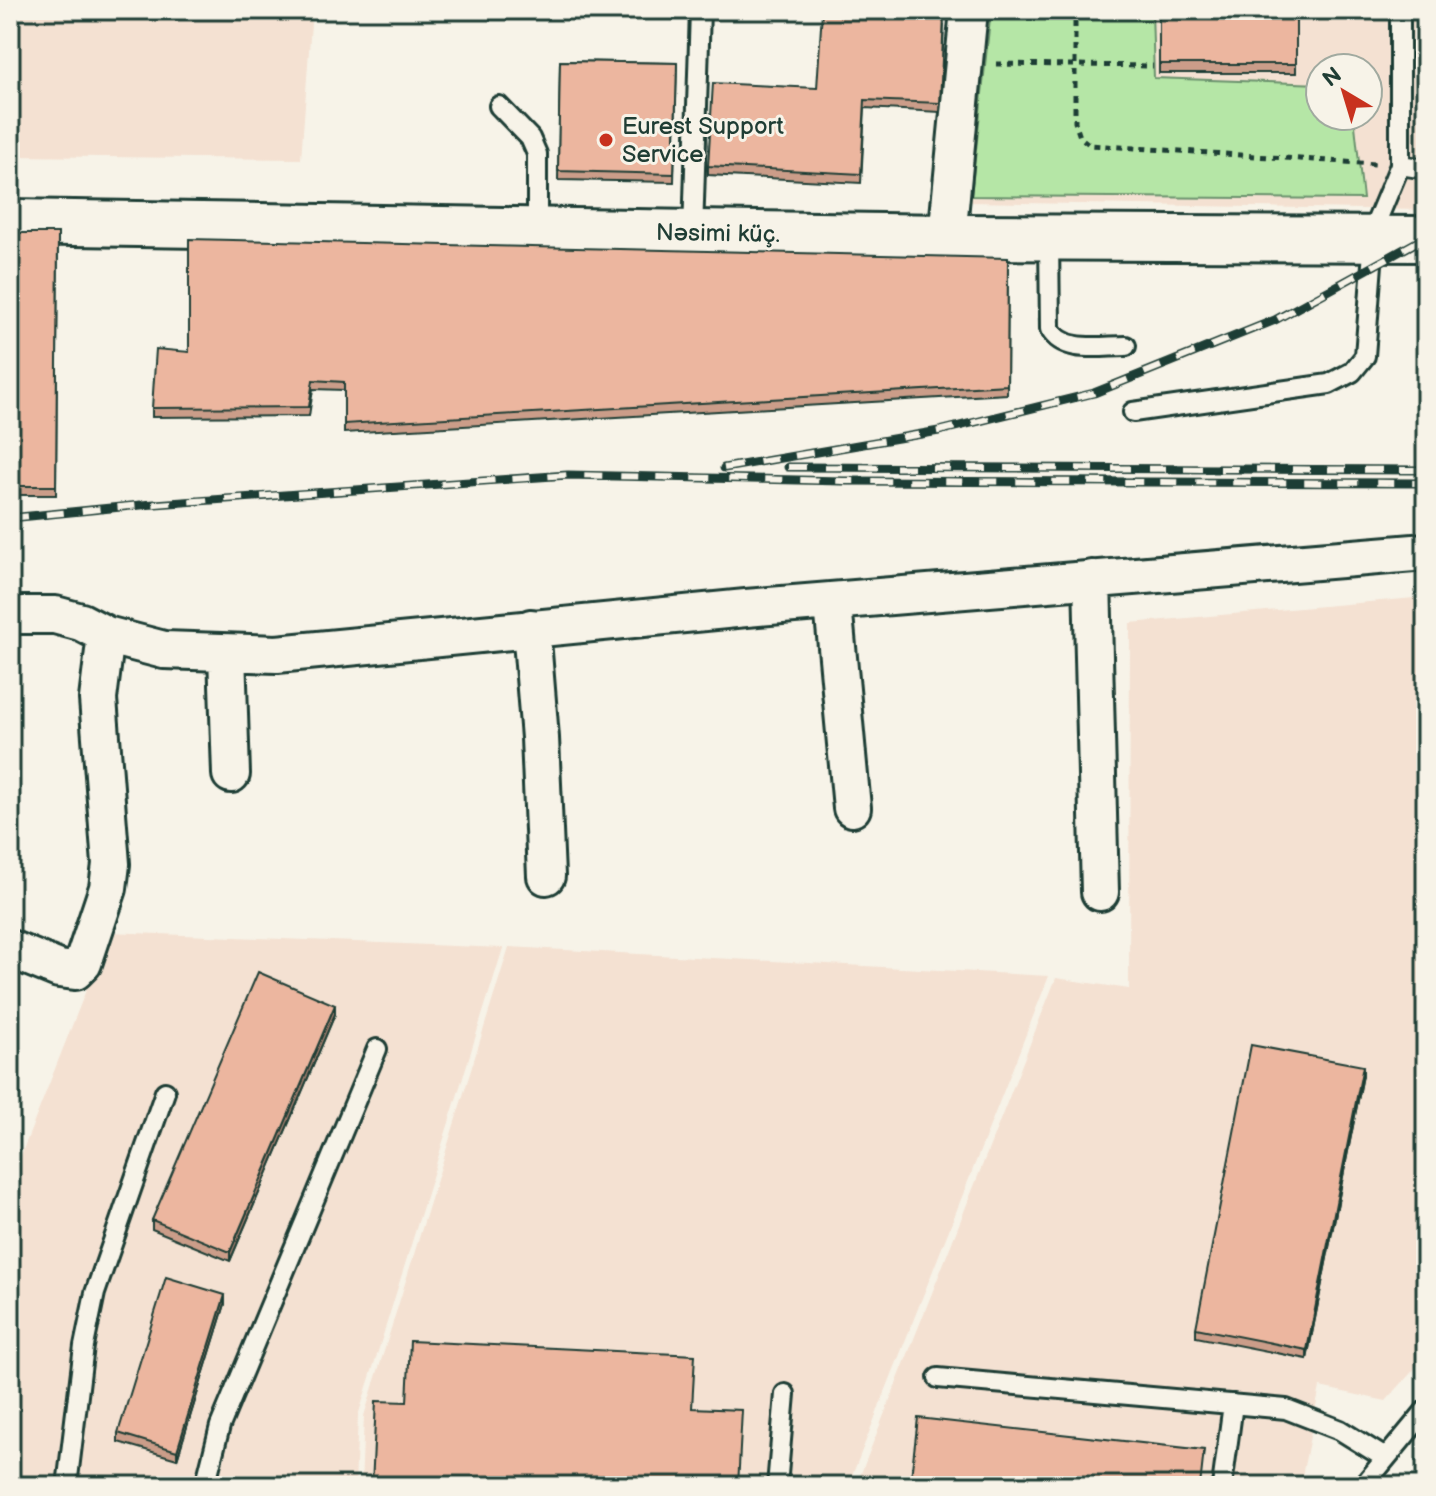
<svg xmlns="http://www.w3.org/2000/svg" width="1436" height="1496" font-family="'Balsamiq Sans',sans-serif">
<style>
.built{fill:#f4e1d2;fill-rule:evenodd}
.green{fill:#b5e6a6;stroke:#6a926d;stroke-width:2}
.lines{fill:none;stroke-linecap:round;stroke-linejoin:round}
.lane-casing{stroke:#1f3d34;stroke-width:24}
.street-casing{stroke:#1f3d34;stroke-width:42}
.secondary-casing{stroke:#1f3d34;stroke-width:50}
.path{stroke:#1f3d34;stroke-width:5;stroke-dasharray:6 6;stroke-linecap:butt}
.lane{stroke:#f7f3e8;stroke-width:18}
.street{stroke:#f7f3e8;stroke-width:36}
.secondary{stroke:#f7f3e8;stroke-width:44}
.rail-casing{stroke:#1f3d34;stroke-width:9}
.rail{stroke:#f7f3e8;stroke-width:6;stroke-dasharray:18;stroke-linecap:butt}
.wall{fill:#cb9d89;stroke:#1f3d34;stroke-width:2}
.shaded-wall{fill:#a57f6f;stroke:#1f3d34;stroke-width:2}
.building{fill:#ecb69f;stroke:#1f3d34;stroke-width:2}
.poi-dot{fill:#c8321e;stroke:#f7f3e8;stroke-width:3}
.labels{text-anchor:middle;stroke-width:6;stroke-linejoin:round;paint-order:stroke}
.poi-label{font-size:24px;fill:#1f3d34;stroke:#f7f3e8;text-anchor:start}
.street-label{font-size:24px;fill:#1f3d34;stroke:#f7f3e8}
</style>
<rect width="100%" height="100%" fill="#f7f3e8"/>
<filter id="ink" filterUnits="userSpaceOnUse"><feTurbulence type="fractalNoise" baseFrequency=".0125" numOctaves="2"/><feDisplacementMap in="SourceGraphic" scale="16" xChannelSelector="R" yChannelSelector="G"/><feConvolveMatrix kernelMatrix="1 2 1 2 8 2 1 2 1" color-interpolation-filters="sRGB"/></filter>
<g filter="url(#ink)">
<path class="built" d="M10,10H312L301,159L10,156Z
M986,10H1426V210L966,202ZM1320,68H1368V116H1320Z
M1426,597V1356L1386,1401L1320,1387L1300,1486H856L1056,978L1129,989L1130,623Z
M109,932L503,948L358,1416L355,1486H10V1183Z
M509,947L1049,976L848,1486H361L364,1416Z"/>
<path class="green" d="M991,10H1152L1154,78L1320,84V116H1354L1363,199L971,196Z"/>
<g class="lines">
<g class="lane-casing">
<path id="lane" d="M499,106L530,138L537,154V230
M1400,165L1426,169
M693,233L700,10
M1049,237L1050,329C1064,354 1100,346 1126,346
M1133,412L1329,384L1352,372L1365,356L1375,225L1400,165V10
M938,1378L1286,1409L1340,1430L1385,1458
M67,1486L84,1346L95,1293L165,1092
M205,1486L220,1426L377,1049
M777,1486L785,1394
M1222,1486L1233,1404
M1363,1486L1426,1410"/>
</g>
<g class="street-casing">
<path id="street" d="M947,237L969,10
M1092,579L1100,892
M833,604L852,808
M10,615H55L81,622L106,635L164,650L277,654L746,608L1426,552
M531,628L540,738L546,876
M227,653L231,774
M10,949L59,969L75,971L83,963L108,888L111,864L98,699L106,635"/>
</g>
<g class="secondary-casing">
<path id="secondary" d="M10,222L947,237L1426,239"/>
</g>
<path class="path" d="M1075,10V122L1080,137L1090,145L1375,164
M996,64L1153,66"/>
<use href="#lane" class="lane"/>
<use href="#street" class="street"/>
<use href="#secondary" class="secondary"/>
<g class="rail-casing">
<path id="rail" d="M788,467L1426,470
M724,468L939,431L1094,393L1275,320L1426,237
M10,518L141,505L568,475L843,481L1426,483"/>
</g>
<use href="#rail" class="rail"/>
</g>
<path class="wall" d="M1159,13H1296V73H1159Z
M944,25L940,112L865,108L861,183L708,175V166L817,88Z
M560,61L677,63L674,182L558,180Z
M10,233H58L56,495H17V472H10Z
M1008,258L1007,394L344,433V390L313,389L309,416L152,417V408L189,352Z
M335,1014L230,1261L152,1229V1220Z
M1363,1075L1307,1359L1196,1337V1328Z
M225,1304L177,1459L118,1442V1433Z"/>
<path class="shaded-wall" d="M335,1005V1014L230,1261V1252Z
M1363,1066V1075L1307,1359V1350Z
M16,1132V1140L10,1154V1145Z
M225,1295V1304L177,1459V1451Z"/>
<path class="building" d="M822,11L944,16L940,103L865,100L861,174L708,166L713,83L817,88Z
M1159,13H1296V64H1159Z
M560,61L677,63L674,174L558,171Z
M10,233H58L56,486H17V463H10Z
M189,239L1008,258L1007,385L344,424V382L313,380L309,407L152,408L156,349L189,352Z
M258,972L335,1005L230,1252L152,1220Z
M1251,1045L1363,1066L1307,1350L1196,1328Z
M10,1129L16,1132L10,1145Z
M166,1277L225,1295L177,1451L118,1433Z
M410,1341L695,1355L692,1408L742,1410L738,1486H372L376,1401L407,1402Z
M918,1418L1204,1450L1200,1486H910Z"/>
</g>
<circle class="poi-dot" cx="606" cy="140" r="8"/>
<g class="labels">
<g class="poi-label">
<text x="622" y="134">Eurest Support<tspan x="622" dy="28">Service</tspan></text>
</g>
<g class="street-label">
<text transform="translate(718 233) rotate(1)" y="8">Nəsimi küç.</text>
</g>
</g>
<rect width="1436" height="1496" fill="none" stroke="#f7f3e8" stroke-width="40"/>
<rect x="20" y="20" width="1396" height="1456" fill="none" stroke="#1f3d34" stroke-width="3" filter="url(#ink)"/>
<g transform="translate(1344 92) rotate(322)"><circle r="38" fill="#f7f3e8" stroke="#a1aaa0" stroke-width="2"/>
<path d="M0-6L14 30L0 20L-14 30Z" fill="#c8321e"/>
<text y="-12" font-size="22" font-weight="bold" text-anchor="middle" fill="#1f3d34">N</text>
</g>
</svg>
